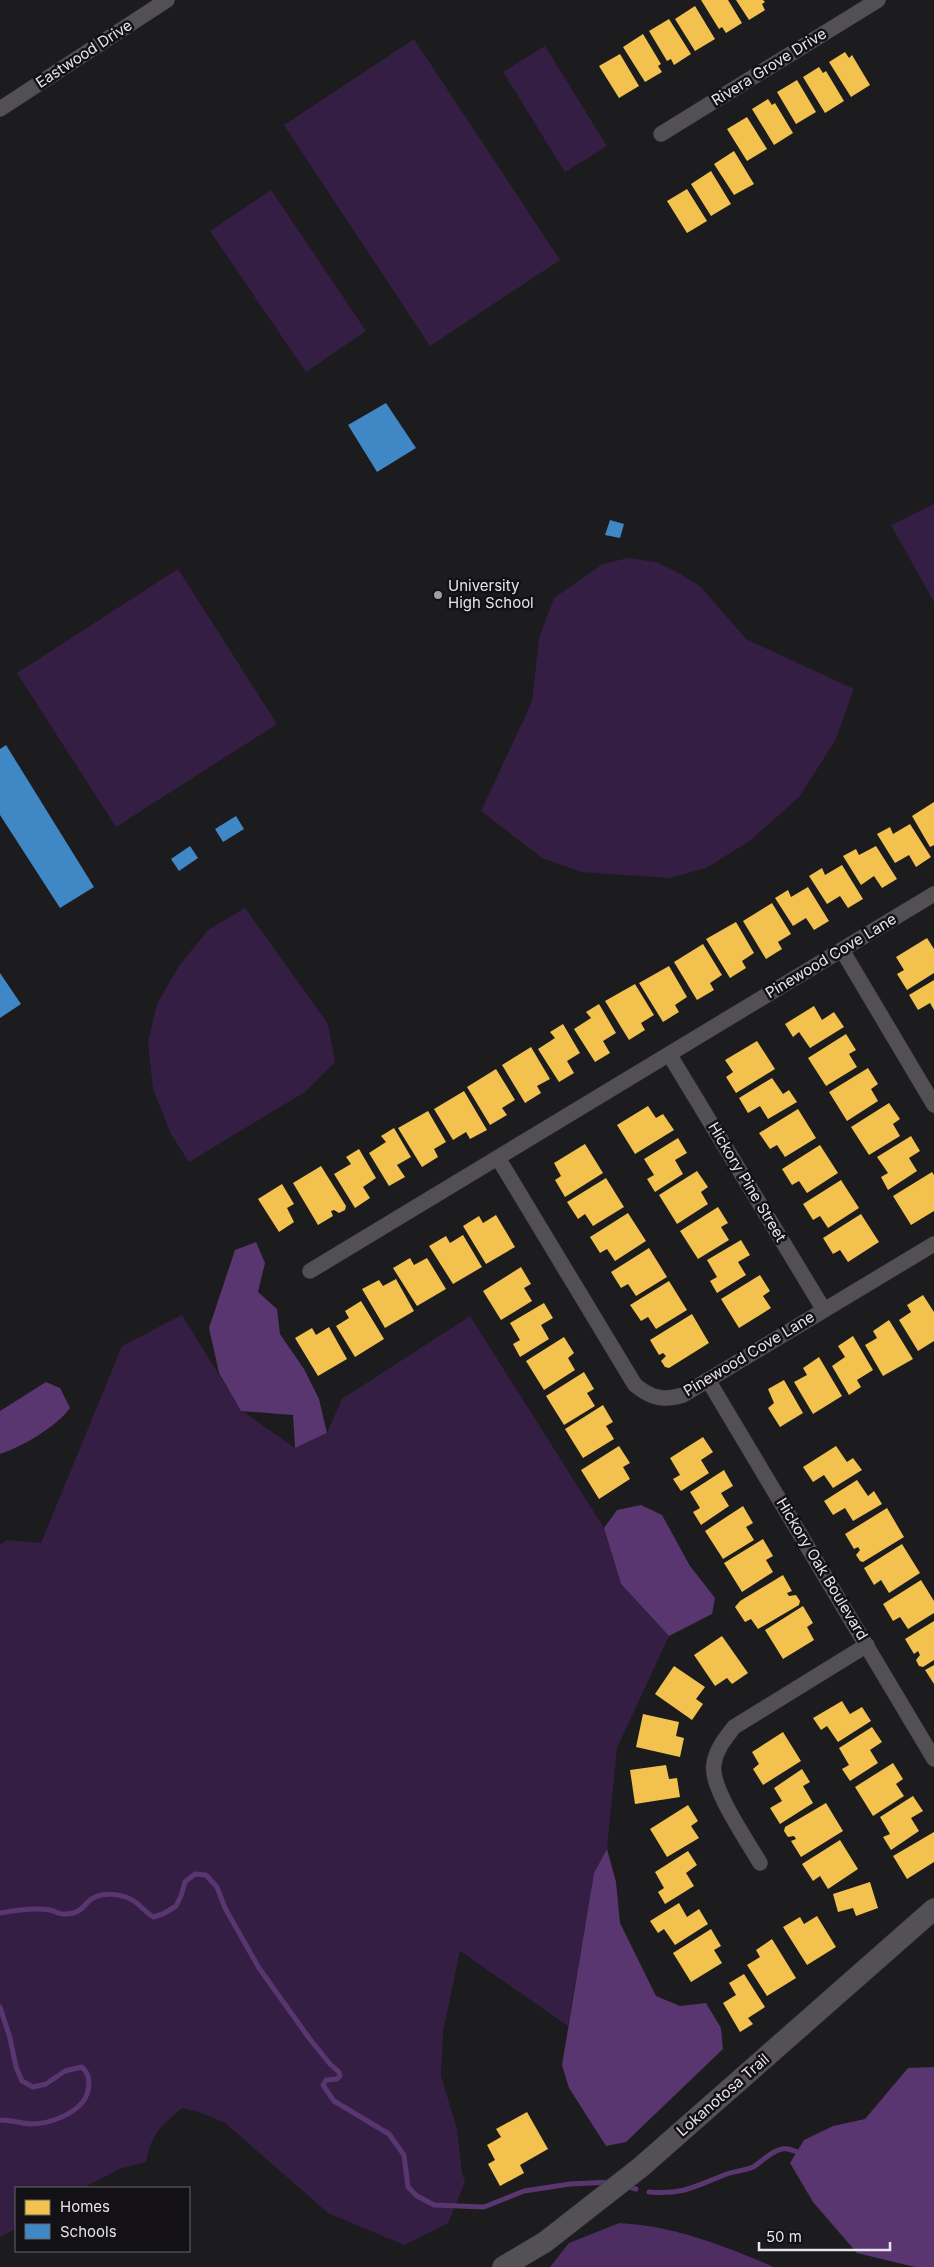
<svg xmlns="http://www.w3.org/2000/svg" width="934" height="2267" font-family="Inter,sans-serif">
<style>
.green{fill:#351e43}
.forest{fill:#4d2d62}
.water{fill:#59366f}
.homes{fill:#f2c14e}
.schools{fill:#3f88c5}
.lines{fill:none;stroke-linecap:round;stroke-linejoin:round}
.stream{stroke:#59366f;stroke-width:5}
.street-casing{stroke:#373638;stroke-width:16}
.secondary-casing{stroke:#373638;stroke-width:22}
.street{stroke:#525052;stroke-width:15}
.secondary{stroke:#535155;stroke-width:21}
.poi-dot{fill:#9f9ea0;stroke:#131115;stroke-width:2}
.labels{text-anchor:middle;stroke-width:5;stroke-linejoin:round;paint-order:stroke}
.street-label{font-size:15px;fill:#e6e5e7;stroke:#131115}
.poi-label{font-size:15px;fill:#e6e5e7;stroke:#131115;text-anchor:start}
</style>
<rect width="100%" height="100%" fill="#1c1b1d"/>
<path class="green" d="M414,39L560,260L430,346L284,125Z
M545,46L607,146L565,172L503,72Z
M271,190L366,331L306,372L210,231Z
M934,504V602L891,525Z
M628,558L656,562L677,572L701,587L746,639L854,689L835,741L799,797L751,840L706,868L670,878L581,872L542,858L481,811L532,702L539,638L554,598L603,564Z
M178,569L277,724L116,827L17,673Z
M245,908L328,1024L335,1062L305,1092L189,1162L171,1134L153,1089L148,1042L157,1004L179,966L208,930Z
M182,1315L241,1410L295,1448L327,1433L342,1399L470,1316L604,1528L621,1584L669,1636L617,1748L607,1849L594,1873L568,2026L460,1951L443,2032L441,2076L457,2129L462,2173L465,2182L448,2223L404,2245L328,2213L225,2123L199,2112L182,2108C160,2127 152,2133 146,2162L119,2169L83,2188H16V2229L0,2237V1544L8,1540L41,1543L122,1346Z"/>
<path class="forest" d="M619,2223C675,2226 722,2245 774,2267H550L569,2243Z"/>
<path class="water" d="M256,1242L265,1263L258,1292L277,1309L280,1334L304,1369L319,1399L327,1433L295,1448L293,1415L241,1411L219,1373L209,1328L235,1250Z
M46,1382L60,1388L70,1408C56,1427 22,1447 0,1454V1411Z
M641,1505L662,1515L690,1566L715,1598L712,1614L669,1636L621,1584L604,1528L617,1510Z
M607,1849L616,1882L620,1923L656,1996L680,2006L706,2003L721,2028L723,2049L626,2142L606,2146L569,2088L562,2065L594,1873Z
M934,2067V2267H915L857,2253L813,2202L790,2163L804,2140L833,2126L865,2119L908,2068Z"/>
<path class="homes" d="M701,0H728L742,23L726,33L722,27L719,29Z
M736,0H763L765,2L762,4L765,10L749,20Z
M695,6L715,39L695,51L675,19Z
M669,19L691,54L674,65L671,59L667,61L649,31Z
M643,34L661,64L658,66L662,72L645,82L623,47Z
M845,52L849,58L852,55L870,85L851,97L829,62Z
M620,54L639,86L619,98L599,66Z
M819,67L823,73L826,71L844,101L825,113L803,77Z
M797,80L816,112L796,124L777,92Z
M768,99L772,105L775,103L793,133L774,145L752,109Z
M747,117L767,149L747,161L727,129Z
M734,151L754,184L734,195L714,164Z
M711,171L731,204L711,216L691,184Z
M687,189L707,221L687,233L667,201Z
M934,802V845L930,847L912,816Z
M910,824L931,857L916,867L909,855L895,863L877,834L890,827L893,834Z
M876,846L897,879L882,888L874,876L861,885L843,856L856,849L859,855Z
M842,865L863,899L848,908L840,896L827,904L809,876L822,868L825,875Z
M808,887L829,921L814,930L806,918L793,926L775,898L788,890L791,897Z
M772,903L791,934L778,942L782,949L766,959L743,921Z
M736,922L754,953L742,961L746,968L730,978L706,939Z
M927,938L934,949V973L907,990L897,974L904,970L896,957Z
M703,944L722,975L710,983L714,990L697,1000L674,962Z
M669,966L687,997L675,1005L679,1012L663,1022L639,983Z
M934,980V1010L930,1003L918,1010L909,995Z
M635,984L654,1015L641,1023L645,1030L629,1040L605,1001Z
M599,1004L616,1033L603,1041L610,1053L595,1062L574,1029L591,1018L586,1012Z
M814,1006L822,1020L834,1012L844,1027L810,1048L799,1032L793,1037L785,1024Z
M563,1024L580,1053L567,1061L574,1073L559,1082L538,1049L555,1038L550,1032Z
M846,1034L856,1050L849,1054L857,1067L826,1086L808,1058Z
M757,1041L775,1069L736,1093L726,1077L733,1072L725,1060Z
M531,1047L550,1079L537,1086L541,1093L525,1103L502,1065Z
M868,1068L878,1084L871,1089L878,1101L847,1121L829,1092Z
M496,1069L515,1100L502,1108L507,1115L490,1125L467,1087Z
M772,1078L783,1094L789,1090L797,1102L768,1119L760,1106L748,1113L739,1098Z
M464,1091L487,1130L470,1139L466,1132L453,1140L434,1109Z
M889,1103L900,1119L893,1124L900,1136L869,1155L851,1127Z
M648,1106L656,1118L663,1114L674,1130L635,1154L617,1125Z
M798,1109L816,1138L785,1157L777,1145L770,1149L759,1133Z
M428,1111L446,1142L434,1149L438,1157L422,1167L398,1128Z
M394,1128L411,1157L397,1165L405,1177L389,1186L369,1153L386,1142L381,1136Z
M911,1136L920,1151L909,1158L917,1171L888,1190L881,1177L888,1173L877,1157Z
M678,1138L687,1153L675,1160L683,1174L655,1192L647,1179L654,1175L644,1159Z
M585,1144L603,1173L565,1197L555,1180L561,1176L554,1163Z
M820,1145L838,1173L807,1193L799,1181L792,1185L782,1169Z
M359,1149L376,1178L363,1187L370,1198L355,1208L334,1174L351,1164L346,1157Z
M321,1166L346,1206L345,1210L339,1213L334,1210L331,1211L333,1216L318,1225L293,1183Z
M697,1171L708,1187L701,1192L708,1204L677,1224L659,1195Z
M932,1172L934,1175V1211L911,1225L893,1196Z
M606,1178L624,1207L593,1226L585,1214L578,1219L567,1202Z
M841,1180L859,1208L828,1228L820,1216L813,1220L803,1204Z
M282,1184L294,1204L287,1208L294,1222L279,1232L258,1199Z
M718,1207L728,1223L721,1227L729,1240L698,1259L680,1231Z
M628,1213L646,1241L615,1261L607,1249L600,1253L590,1237Z
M861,1214L879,1242L848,1262L840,1250L833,1254L823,1238Z
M496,1215L515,1247L486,1264L463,1226L479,1216L483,1223Z
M463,1235L482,1267L453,1284L429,1246L446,1236L450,1243Z
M741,1240L750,1255L738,1262L746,1275L717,1293L710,1281L717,1277L707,1260Z
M649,1248L667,1277L636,1296L628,1284L621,1288L611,1272Z
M410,1258L414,1265L427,1258L446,1289L417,1306L393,1268Z
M521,1267L531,1284L524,1288L532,1301L501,1320L483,1291Z
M760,1275L770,1291L763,1296L771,1308L739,1328L721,1299Z
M396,1279L414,1311L385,1328L362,1289L379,1280L383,1286Z
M669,1281L687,1310L656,1329L648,1317L641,1321L630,1305Z
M923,1295L934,1312V1341L918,1351L899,1320L911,1312L907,1305Z
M361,1301L384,1339L355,1357L336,1326L349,1318L345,1311Z
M544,1303L553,1318L541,1325L549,1339L520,1357L513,1344L520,1340L510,1323Z
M692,1314L709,1343L669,1368L665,1367L661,1361L666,1356L663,1353L659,1355L650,1340Z
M889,1320L913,1359L883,1376L865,1345L877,1338L873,1331Z
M329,1327L347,1359L318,1376L295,1338L312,1328L316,1335Z
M853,1336L873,1370L857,1380L861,1387L849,1395L832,1366L845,1357L838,1346Z
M564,1337L574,1353L568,1358L575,1370L544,1390L526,1361Z
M819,1357L842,1396L813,1414L794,1382L807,1375L803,1368Z
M584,1372L594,1389L587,1393L595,1406L564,1425L546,1396Z
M784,1380L803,1413L780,1427L768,1408L774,1403L768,1389Z
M603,1405L613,1422L606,1426L614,1439L583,1458L565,1429Z
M703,1437L713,1452L701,1460L709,1473L681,1491L673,1479L680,1475L670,1458Z
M619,1446L630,1463L623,1467L630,1479L599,1499L581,1470Z
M836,1446L847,1462L853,1458L862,1470L833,1488L824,1475L813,1482L803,1467Z
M724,1470L733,1486L721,1493L729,1506L701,1525L693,1512L700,1508L690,1492Z
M857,1480L868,1496L874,1491L882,1504L853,1521L845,1508L833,1515L824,1501Z
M743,1506L753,1523L746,1527L754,1540L723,1559L705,1531Z
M887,1508L904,1537L863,1562L860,1561L856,1555L860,1550L858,1547L854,1549L845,1534Z
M763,1539L773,1556L766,1560L773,1572L742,1592L724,1563Z
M902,1544L920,1573L889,1593L881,1580L874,1585L864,1568Z
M783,1575L792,1591L787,1593L789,1596L796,1595L800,1601L799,1605L758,1629L751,1619L745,1622L735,1607L740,1601Z
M921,1580L934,1601V1613L908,1629L900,1617L893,1621L883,1604Z
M803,1606L813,1623L807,1627L814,1640L783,1659L765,1630Z
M934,1621V1660L923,1667L919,1666L916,1660L920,1655L918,1651L914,1654L905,1639Z
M722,1636L748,1673L732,1684L727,1678L715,1686L694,1655Z
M934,1665V1684L925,1670Z
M674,1666L705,1687L696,1699L703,1704L692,1720L655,1694Z
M842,1701L850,1714L862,1707L871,1721L838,1742L827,1726L821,1730L813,1718Z
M643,1714L679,1722L676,1736L684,1738L680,1757L636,1747Z
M872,1727L882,1742L870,1750L878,1763L850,1781L842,1769L849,1765L839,1748Z
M783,1732L801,1761L763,1785L753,1769L759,1764L752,1752Z
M893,1763L903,1779L896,1784L904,1796L873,1816L855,1787Z
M666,1765L669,1779L677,1778L680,1797L635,1804L630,1770Z
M802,1769L810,1782L803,1786L813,1803L780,1824L770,1808L782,1801L774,1788Z
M913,1796L923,1811L911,1818L919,1831L891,1850L883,1837L890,1834L880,1817Z
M826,1803L843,1831L801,1857L791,1841L796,1839L794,1836L788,1837L784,1831L785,1827Z
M688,1805L698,1821L691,1826L699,1838L667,1857L650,1829Z
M934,1832V1862L907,1879L893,1856Z
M840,1840L858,1869L828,1889L820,1876L813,1881L802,1864Z
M688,1851L697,1865L686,1873L694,1886L665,1904L658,1892L664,1888L655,1872Z
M870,1882L878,1908L856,1916L853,1908L838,1912L833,1894Z
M679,1903L687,1917L699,1909L708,1924L675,1945L664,1929L658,1933L650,1921Z
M817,1916L836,1947L807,1965L783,1927L800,1917L804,1924Z
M711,1929L721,1946L714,1950L722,1963L691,1982L673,1953Z
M772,1939L796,1978L767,1996L747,1965L760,1957L756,1950Z
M744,1974L765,2007L748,2018L753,2024L740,2032L723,2003L736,1995L729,1983Z
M527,2112L548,2149L520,2165L524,2173L500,2186L488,2164L495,2160L487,2145L501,2137L496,2129Z"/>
<path class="schools" d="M386,403L416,448L377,472L348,425Z
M610,520L624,524L620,538L605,535Z
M6,745L94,887L60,908L0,815V749Z
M236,816L244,829L223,842L215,829Z
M190,846L198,858L179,871L171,859Z
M0,973L21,1004L0,1018Z"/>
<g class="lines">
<path class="stream" d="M0,1913C16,1910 34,1907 50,1910C55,1911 60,1915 65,1914C76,1914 81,1910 88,1902C100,1890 125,1893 138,1904C143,1909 147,1913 153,1917L163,1914L176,1906L181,1896L185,1882L195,1874L206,1875L217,1887L225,1908L259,1968L309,2038L330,2064L339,2072L340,2076L337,2079L326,2080L323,2085L334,2101L389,2134L404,2155L408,2187L417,2196L434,2205L484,2207L524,2191L570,2184L612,2182
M0,2007L10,2038L16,2067L22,2081L33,2087L46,2084L65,2071L82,2067C89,2074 90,2080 88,2091C83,2112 51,2124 31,2124C21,2123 10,2120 0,2120
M625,2186L636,2189
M649,2192C684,2195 695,2186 727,2174C735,2171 744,2171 753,2167C763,2161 771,2151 782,2149C789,2148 795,2151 801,2154"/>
<g class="street-casing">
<path id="street" d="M0,109L167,0
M661,134L878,0
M842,950L934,1105
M669,1054L824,1310
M498,1158L635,1385C651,1398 663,1401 683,1395L934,1244
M310,1271L934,894
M708,1380L934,1759
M760,1863C748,1842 709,1786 714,1764C716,1749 725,1739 734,1727L867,1645"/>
</g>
<g class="secondary-casing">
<path id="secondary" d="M503,2267L545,2242L641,2167L934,1909"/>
</g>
<use href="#street" class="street"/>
<use href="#secondary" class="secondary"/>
</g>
<circle class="poi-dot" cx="438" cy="595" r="5"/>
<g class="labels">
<g class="street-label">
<text transform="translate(84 54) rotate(-33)" y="5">Eastwood Drive</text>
<text transform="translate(769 67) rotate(-32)" y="5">Rivera Grove Drive</text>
<text transform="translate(831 956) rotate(-31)" y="5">Pinewood Cove Lane</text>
<text transform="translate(747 1182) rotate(59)" y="5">Hickory Pine Street</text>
<text transform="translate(749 1354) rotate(-31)" y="5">Pinewood Cove Lane</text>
<text transform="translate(822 1569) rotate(59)" y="5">Hickory Oak Boulevard</text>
<text transform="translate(723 2095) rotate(-41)" y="5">Lokanotosa Trail</text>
</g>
<g class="poi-label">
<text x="448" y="591">University<tspan x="448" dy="17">High School</tspan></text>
</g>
</g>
<rect x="15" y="2187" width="175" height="65" fill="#131115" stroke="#676669"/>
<rect x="25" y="2200" width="25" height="15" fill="#f2c14e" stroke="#676669"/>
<text x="60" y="2212" font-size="15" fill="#e6e5e7">Homes</text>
<rect x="25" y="2224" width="25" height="15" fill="#3f88c5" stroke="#676669"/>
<text x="60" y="2237" font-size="15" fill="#e6e5e7">Schools</text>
<path d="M759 2242v8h131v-8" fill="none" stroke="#e6e5e7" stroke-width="2.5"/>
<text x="766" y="2242" font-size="15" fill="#e6e5e7" stroke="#131115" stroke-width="4" paint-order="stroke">50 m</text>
</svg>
